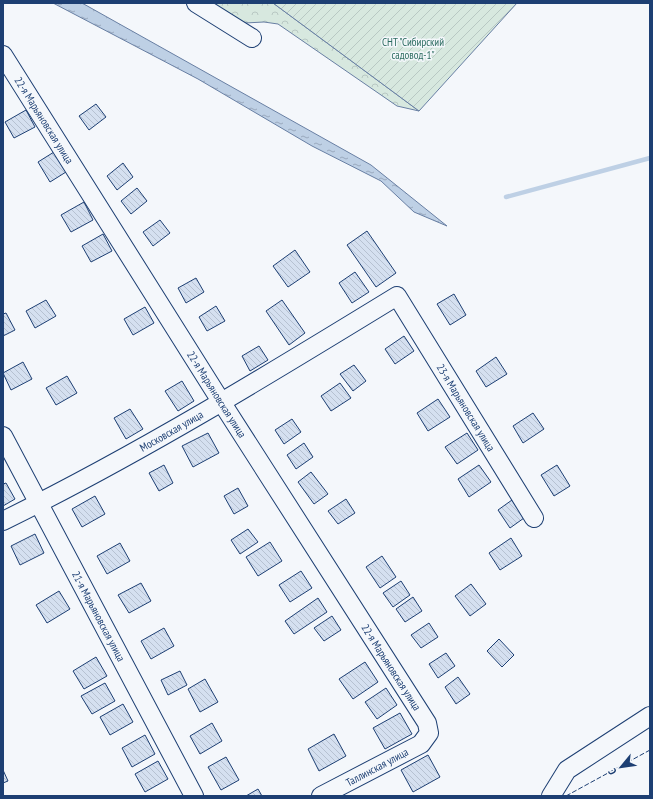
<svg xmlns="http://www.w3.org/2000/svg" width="653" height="799" font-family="'PT Sans Narrow',sans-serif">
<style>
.forest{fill:url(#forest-crowns);stroke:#687fa3}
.garden{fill:url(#garden-furrows);stroke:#687fa3}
.water{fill:url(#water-ripples);stroke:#687fa3}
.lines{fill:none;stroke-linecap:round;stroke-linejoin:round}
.stream{stroke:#bed0e5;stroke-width:4.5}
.building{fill:url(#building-back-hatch);stroke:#1d3f73}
.minor-casing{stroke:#1d3f73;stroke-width:20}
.minor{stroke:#f4f7fb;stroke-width:18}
.fence{stroke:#1d3f73;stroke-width:1;stroke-dasharray:5 2;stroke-linecap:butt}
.labels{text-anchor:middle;stroke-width:3;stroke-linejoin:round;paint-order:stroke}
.park-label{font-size:11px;fill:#2c6c60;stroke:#f4f7fb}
.street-label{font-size:11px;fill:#1d3f73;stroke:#f4f7fb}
</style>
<defs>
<pattern id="forest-crowns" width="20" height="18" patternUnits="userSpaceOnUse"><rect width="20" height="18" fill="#d7e8df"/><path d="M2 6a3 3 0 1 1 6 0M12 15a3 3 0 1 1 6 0" fill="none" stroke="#b8c8c3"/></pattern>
<pattern id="garden-furrows" width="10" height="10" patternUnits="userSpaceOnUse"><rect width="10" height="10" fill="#d7e8df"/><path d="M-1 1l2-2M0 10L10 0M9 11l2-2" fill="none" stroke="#b8c8c3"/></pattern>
<pattern id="water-ripples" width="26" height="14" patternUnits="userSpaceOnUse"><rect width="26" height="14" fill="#bed0e5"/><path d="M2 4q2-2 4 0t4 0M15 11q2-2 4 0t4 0" fill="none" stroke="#9aaabe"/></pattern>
<pattern id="building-back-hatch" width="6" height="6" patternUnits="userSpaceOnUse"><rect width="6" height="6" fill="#d5e0f0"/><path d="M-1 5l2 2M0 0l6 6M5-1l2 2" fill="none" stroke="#b6c1d1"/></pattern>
</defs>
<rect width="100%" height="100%" fill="#f4f7fb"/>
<path class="forest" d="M208,3H273L419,111L397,106L278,24L264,22L245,23L231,20Z"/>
<path class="garden" d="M273,3H517L419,111Z"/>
<path class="water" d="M53,3H82L371,165L447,226L414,212L381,181L312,146L198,79Z"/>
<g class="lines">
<path class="stream" d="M506,197L650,158"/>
</g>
<path class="building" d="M96,104L106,117L89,130L79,116Z
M26,110L35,127L14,138L5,122Z
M54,152L66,172L50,182L38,162Z
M123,163L133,177L117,190L107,176Z
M137,188L147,201L131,214L121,201Z
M84,202L93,220L71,232L61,215Z
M160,220L170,233L153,246L143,232Z
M367,231L396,273L376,287L347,245Z
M103,234L112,251L91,262L82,246Z
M295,250L310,272L288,287L273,266Z
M355,272L369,292L352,303L339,283Z
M196,278L204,292L186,303L178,288Z
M454,294L466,315L450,325L437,304Z
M46,300L56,316L35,328L26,311Z
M282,300L305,333L289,345L266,311Z
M216,306L225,321L207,331L199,317Z
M145,307L154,323L133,335L124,319Z
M6,313L15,330L3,336V314Z
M404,336L414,351L395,364L385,349Z
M259,346L268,360L250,371L242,356Z
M496,357L507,374L486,387L476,371Z
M23,362L32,379L11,390L3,373Z
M354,365L366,381L353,391L340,374Z
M67,376L77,393L56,405L46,388Z
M182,381L194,401L178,411L165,391Z
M340,383L351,398L331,411L321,396Z
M438,399L450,417L428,431L417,413Z
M130,409L143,429L126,439L114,418Z
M533,413L544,429L523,443L513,426Z
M292,419L301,432L284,444L275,430Z
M208,433L219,453L193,467L182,446Z
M467,433L478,450L457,464L445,447Z
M304,443L313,457L296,469L287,455Z
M164,465L173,483L159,491L149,473Z
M479,465L491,482L469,497L458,479Z
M557,465L570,486L554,496L541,475Z
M311,472L328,494L314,504L298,482Z
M6,483L15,499L3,506V484Z
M238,488L248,506L234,514L224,496Z
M95,496L105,514L82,527L72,509Z
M346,499L355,513L338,524L328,511Z
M512,500L524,518L510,528L498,510Z
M248,529L258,542L240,554L231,540Z
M35,534L44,553L20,565L11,546Z
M511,538L522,556L500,570L489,553Z
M270,542L282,561L258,576L246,557Z
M120,543L130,561L107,574L97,556Z
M382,556L396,577L380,588L366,567Z
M301,571L312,588L290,602L279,585Z
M401,581L410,595L393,607L383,593Z
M141,583L151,601L129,613L118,595Z
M471,584L486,604L470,616L455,596Z
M59,591L70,609L47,623L36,605Z
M413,597L422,611L405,622L396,609Z
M318,598L327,612L294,634L285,621Z
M332,616L341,630L324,641L314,628Z
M429,623L438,637L421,648L411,635Z
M164,628L174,646L151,659L141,641Z
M499,639L514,655L502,667L487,651Z
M446,653L455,666L438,678L429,664Z
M96,657L107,676L84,689L73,671Z
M365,662L378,682L353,699L339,679Z
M180,671L187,685L168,695L161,680Z
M458,677L470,694L456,704L445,687Z
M205,679L218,702L200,712L188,689Z
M105,683L115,701L92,714L81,696Z
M386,688L397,705L377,719L365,702Z
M123,704L133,722L110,735L100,717Z
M400,713L412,734L385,749L373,728Z
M212,723L222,741L200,754L190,736Z
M334,734L346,756L319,771L308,749Z
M145,735L155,754L132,767L122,748Z
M428,755L440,777L413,792L401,770Z
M226,757L239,780L221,790L208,767Z
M158,761L168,779L145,792L135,774Z
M3,770L8,781L3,783Z
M258,789L262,796H246Z"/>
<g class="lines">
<g class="minor-casing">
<g id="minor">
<path d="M196,3L252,38"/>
<path id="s1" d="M3,55L222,403L427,723L429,733L421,744L321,796"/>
<path id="s2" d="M3,436L194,796"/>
<path id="s3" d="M3,521C139,454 268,375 397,296L534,518"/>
<path d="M551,796L567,770L650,716"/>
</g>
</g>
<use href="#minor" class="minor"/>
<path class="fence" d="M566,796L650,750"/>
</g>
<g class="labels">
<g class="park-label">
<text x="413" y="46">СНТ "Сибирский<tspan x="413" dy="13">садовод-1"</tspan></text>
</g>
<g class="street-label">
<text dy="4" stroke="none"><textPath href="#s1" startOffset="77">22-я Марьяновская улица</textPath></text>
<text dy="4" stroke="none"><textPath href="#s1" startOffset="401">22-я Марьяновская улица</textPath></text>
<text dy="4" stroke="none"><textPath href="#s3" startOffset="585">23-я Марьяновская улица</textPath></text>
<text dy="4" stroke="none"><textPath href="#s3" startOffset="191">Московская улица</textPath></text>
<text dy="4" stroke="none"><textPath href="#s2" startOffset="204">21-я Марьяновская улица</textPath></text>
<text dy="4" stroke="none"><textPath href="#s1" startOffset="725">22-я Марьяновская улица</textPath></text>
<text transform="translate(377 767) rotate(-28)" y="4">Таллинская улица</text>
</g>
</g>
<rect width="653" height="799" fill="none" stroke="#1d3f73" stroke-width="8"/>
<g transform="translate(621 767) rotate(241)" stroke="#f4f7fb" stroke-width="3" paint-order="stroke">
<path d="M0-3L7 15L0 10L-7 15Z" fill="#1d3f73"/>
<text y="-6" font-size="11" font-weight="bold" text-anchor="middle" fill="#1d3f73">С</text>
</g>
</svg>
